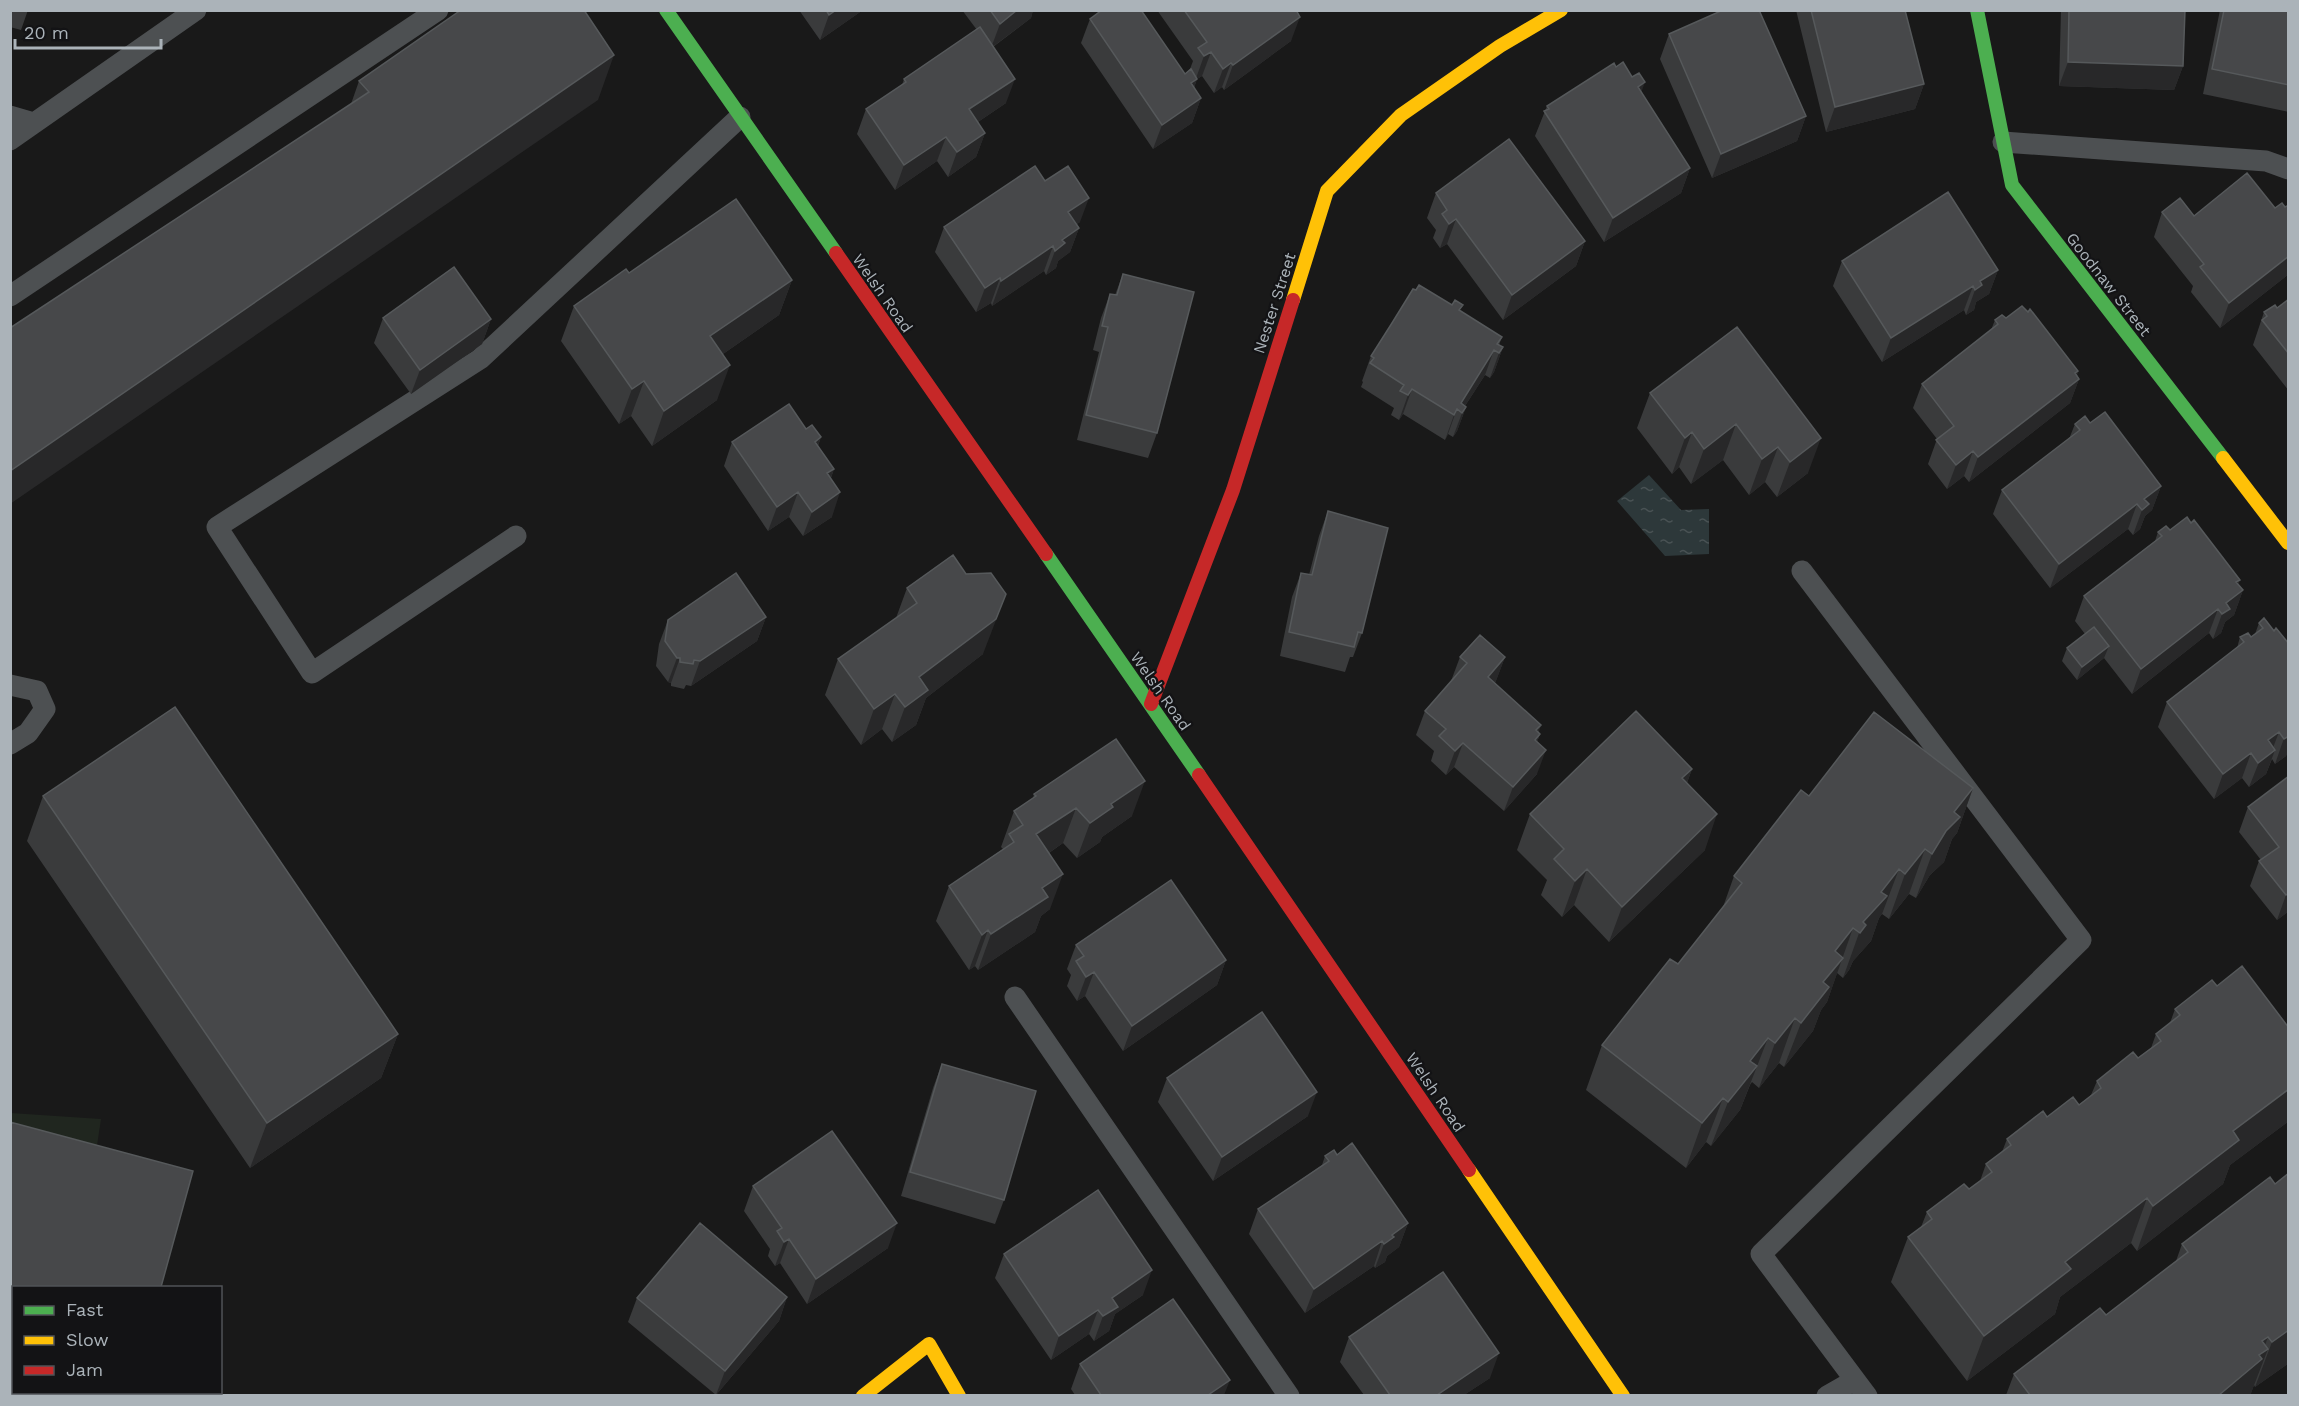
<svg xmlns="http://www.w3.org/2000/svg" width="2299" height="1406" font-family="'Work Sans',sans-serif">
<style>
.park{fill:#20261f}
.water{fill:url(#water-ripples)}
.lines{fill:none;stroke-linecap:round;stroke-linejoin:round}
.lane{stroke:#4d5052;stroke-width:21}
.fast{stroke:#4caf50;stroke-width:14}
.slow{stroke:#ffc107;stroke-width:14}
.jam{stroke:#c62828;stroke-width:14}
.wall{fill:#3a3b3c}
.shaded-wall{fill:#282829}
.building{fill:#47484a;stroke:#56595b;stroke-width:1.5}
.labels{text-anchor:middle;stroke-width:4.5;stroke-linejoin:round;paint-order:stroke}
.street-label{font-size:16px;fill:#abb3b9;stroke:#131315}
</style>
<defs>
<pattern id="water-ripples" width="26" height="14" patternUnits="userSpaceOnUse" patternTransform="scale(1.5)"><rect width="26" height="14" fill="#2d383a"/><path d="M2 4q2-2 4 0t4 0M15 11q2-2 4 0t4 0" fill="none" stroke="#495254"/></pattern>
</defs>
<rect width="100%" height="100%" fill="#191919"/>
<path class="park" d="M11,1113L101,1119L91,1185L11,1166Z"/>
<path class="water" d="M1649,475L1681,510L1709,509V554L1665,556L1617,501Z"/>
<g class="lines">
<path class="lane" d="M10,116L34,123
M10,140L196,10
M2003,142L2266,161L2288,169
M10,296L438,10
M516,536L312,673L217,527L480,359L740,117
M1802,571L2081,940L1761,1254L1855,1380L1827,1396
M10,685L37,691L45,709L28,733L10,744
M1015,997L1289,1396
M1855,1380L1867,1396"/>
<path class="fast" d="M666,10L836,253
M1977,10L2012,185L2223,458
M1046,554L1199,775"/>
<path class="slow" d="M1293,300L1327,191L1401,115L1500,46L1561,10
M2223,458L2288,543
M1469,1170L1623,1396
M863,1396L929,1344L959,1396"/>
<path class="jam" d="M836,253L1046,554
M1151,704L1233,490L1293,300
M1199,775L1469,1170"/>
</g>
<path class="wall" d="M10,10H28L21,30L10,27Z
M799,10H863L820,40Z
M962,10H1033L1031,18L993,47L1006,103L978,122L985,133L976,157L948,177L937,161L895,190L857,134L866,109L902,85L904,79L977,30Z
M1157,10H1295L1291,41L1224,90L1222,87L1214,93L1202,76L1197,79L1194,88L1201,98L1192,123L1153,149L1081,43L1090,19L1185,74L1190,69L1193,61Z
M1796,10H1905L1924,84L1915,109L1826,132Z
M2061,10H2185L2183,66L2174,90L2059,86Z
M2220,10H2289V112L2203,94Z
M1669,34L1806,116L1797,141L1712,178L1660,59Z
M1616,67L1641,92L1690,168L1681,193L1604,242L1535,136L1547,106Z
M359,81L598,100L351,104Z
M1045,181L1080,222L1077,224L1079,228L1070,252L1058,261L1056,268L1046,275L1044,271L992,306L991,303L976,312L935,252L944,227Z
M1436,193L1585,241L1576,266L1503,320L1447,244L1440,248L1433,238L1436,230L1427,218Z
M2289,205V274L2220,328L2191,292L2193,286L2154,237L2162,212L2194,216L2285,207Z
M1842,261L1998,270L1989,294L1976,302L1974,310L1966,315L1964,310L1882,362L1833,286Z
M629,273L792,280L779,315L723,354L717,400L652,446L631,416L619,424L561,341L574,306Z
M1123,274L1157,433L1148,458L1077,440L1099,352L1093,350L1101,318L1110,294L1115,295Z
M2289,299V391L2253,345L2264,312L2277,308Z
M1461,311L1502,337L1499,345L1503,347L1494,372L1490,378L1485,375L1465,406L1466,407L1457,431L1453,437L1448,434L1445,440L1403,414L1399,420L1391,415L1394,408L1361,387L1363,382L1362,381L1371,356Z
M383,318L491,319L482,344L411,394L374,343Z
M2006,318L2078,371L2077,375L2079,379L2070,403L1969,482L1964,476L1947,489L1928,464L1937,439L1913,408L1922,384L1991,330L1995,320Z
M1737,327L1808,473L1777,497L1765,482L1749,495L1723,460L1691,484L1679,467L1672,474L1637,428L1650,393Z
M2090,423L2161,486L2152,510L2145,516L2140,529L2133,535L2128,529L2050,588L1993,514L2002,490L2069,439L2075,424Z
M806,429L821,437L818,446L834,469L831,478L832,517L803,536L789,517L768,531L724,466L732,442Z
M1328,511L1362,633L1353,657H1350L1345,672L1280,656L1292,597L1301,573L1309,575L1319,536Z
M2170,530L2238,585L2243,590L2234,615L2225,622L2221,633L2213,639L2209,633L2132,694L2104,658L2077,680L2062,661L2067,648L2085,634L2075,621L2084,596L2155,541L2158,532Z
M907,588L983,654L926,698L916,725L892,742L882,729L861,745L825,695L838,659L896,618Z
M766,617L757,641L691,686L686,685L684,689L671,686V683L668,682L656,666L659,644L668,620Z
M2259,623L2274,631L2289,644V748L2286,756L2275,764L2272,759L2266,774L2249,787L2242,778L2214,799L2158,727L2167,702L2237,648L2240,637H2251L2255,634Z
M1460,657H1505L1495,683L1540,734L1537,742V774L1504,811L1454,767L1446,775L1431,761L1434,751L1416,735L1425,711L1451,681Z
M1692,769L1687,783L1705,850L1609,942L1574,905L1562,917L1541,895L1547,880L1517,850L1530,814Z
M2289,776V911L2277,920L2250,886L2259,861L2261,860L2239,832L2248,807Z
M1973,788L1957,833L1952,839L1944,862L1930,875L1916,898L1909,894L1889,919L1882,914L1879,918L1871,941L1853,961L1849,970L1843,978L1837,973L1827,1002L1821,1010L1813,1031L1784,1067L1779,1063L1759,1088L1752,1082L1750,1085L1740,1110L1711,1146L1706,1142L1686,1168L1586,1090L1602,1045L1678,964L1723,907L1734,876L1809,796Z
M1034,794L1132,816L1102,837L1100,842L1077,858L1063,843L1049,853L1050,909L1041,916L1035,932L978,970L975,966L969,970L936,921L949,886L1003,849L1001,847L1014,811L1033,798Z
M43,796L398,1034L381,1078L250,1168L27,841Z
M1076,945L1226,960L1217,985L1123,1051L1085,996L1077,1001L1067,986L1071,975L1067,969Z
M2217,986L2289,1028V1121L2230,1165L2223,1184L2137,1251L2131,1243L2060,1297L2055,1314L1967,1381L1891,1282L1908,1237L1921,1227L1927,1212L1969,1189L1980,1181L1986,1164L2002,1152L2007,1139L2079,1105L2091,1095L2097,1081L2138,1058L2151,1048L2156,1034L2170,1023L2175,1009Z
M942,1064L1004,1200L995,1224L901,1196L933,1088Z
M1167,1078L1308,1116L1213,1181L1158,1102Z
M10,1122L14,1287V1392H132V1395H10Z
M1337,1155L1408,1223L1399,1247L1387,1256L1385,1262L1375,1268L1374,1266L1305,1313L1249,1234L1258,1209L1322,1165L1325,1156Z
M2270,1177L2289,1363L2255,1387L2254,1385L2251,1393L2249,1395H2006L2014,1374L2106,1315L2176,1261L2182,1244Z
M753,1186L888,1248L807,1304L780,1263L775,1266L768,1256L770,1249L744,1211Z
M1004,1254L1143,1295L1115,1314L1109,1331L1094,1341L1089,1334L1051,1360L995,1278Z
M787,1297L779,1321L716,1395L628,1322L637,1298Z
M1349,1337L1490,1378L1464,1395H1364L1340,1362Z
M1080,1364L1224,1395H1075L1071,1389Z"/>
<path class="shaded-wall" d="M836,10H863L820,40L829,15Z
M1017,10H1033L1031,18L991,48L1000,24Z
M1300,17L1291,41L1224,90L1233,65Z
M1211,52L1202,76L1197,79L1188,104L1191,83L1195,81L1204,56Z
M614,55L598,100L10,504V471Z
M2068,62L2183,66L2174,90L2059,86Z
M1231,63L1222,87L1214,93L1223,69Z
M1015,79L1006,103L960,134L969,109Z
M1645,82L1636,107L1638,87Z
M1924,84L1915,109L1826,132L1835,107Z
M1201,98L1192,123L1153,149L1162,125Z
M1806,116L1797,141L1712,178L1721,154Z
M985,133L976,157L948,177L957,152Z
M946,137L937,161L895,190L904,165Z
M1690,168L1681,193L1604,242L1613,218Z
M1089,198L1080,222L1060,237L1068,212Z
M1456,219L1447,244L1440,248L1449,224Z
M1079,228L1070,252L1058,261L1056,268L1046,275L1055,251L1062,240Z
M1585,241L1576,266L1503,320L1512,295Z
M1053,246L1044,271L992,306L1001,281Z
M2289,256V274L2220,328L2229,303Z
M1998,270L1989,294L1976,302L1974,310L1966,315L1975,290L1980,281Z
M1000,278L991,303L976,312L985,288Z
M792,280L779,315L697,372L710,336Z
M1973,286L1964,310L1882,362L1891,338Z
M491,319L482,344L411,394L420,370Z
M1503,347L1494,372L1490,378L1499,353Z
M1494,350L1485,375L1461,412V403Z
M730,365L717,400L652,446L664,411Z
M2078,371L2074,383L2079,379L2070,403L1969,482L1978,457Z
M644,381L631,416L619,424L632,389Z
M1412,389L1403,414L1399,420L1408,395Z
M1466,407L1457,431L1453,437L1462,413Z
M1457,409L1448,434L1445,440L1454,415Z
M1736,424L1723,460L1691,484L1704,449Z
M1692,432L1679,467L1672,474L1685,438Z
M821,437L812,462L815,442Z
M1821,438L1808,473L1777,497L1790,462Z
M1778,447L1765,482L1749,495L1762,459Z
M1973,451L1964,476L1947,489L1956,465Z
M834,469L825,494L827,473Z
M2161,486L2152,510L2145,516L2140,529L2133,535L2142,510L2144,499Z
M798,492L789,517L768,531L777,507Z
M840,492L832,517L803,536L812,512Z
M2137,504L2128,529L2050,588L2059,564Z
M2240,580L2234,597L2243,590L2234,615L2225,622L2221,633L2213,639L2226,603L2236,582Z
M1006,594L983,654L926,698L916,725L892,742L905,707L919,677Z
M2218,609L2209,633L2132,694L2141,669Z
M766,617L757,641L691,686L700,661Z
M2109,646L2104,658L2077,680L2082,667Z
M1505,657L1496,681L1479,701L1488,677Z
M677,658H680L671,683L668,682Z
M895,694L882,729L861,745L874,709Z
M2289,724V748L2286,756L2275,764Z
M1541,725L1537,738L1540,734L1531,758L1536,730Z
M2279,732L2271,753L2275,750L2266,774L2249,787L2268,740Z
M1463,743L1454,767L1446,775L1455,751Z
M1546,750L1537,774L1504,811L1513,787Z
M2251,753L2242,778L2214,799L2223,774Z
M1692,769L1679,804L1682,778Z
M1145,781L1132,816L1102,837L1100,842L1077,858L1090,823L1111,804Z
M1973,788L1957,833L1952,839L1944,862L1930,875L1916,898L1932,854L1954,812Z
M1076,808L1063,843L1024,870L1036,834Z
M1717,814L1705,850L1609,942L1622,907Z
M1925,849L1909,894L1889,919L1905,874Z
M1587,869L1574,905L1562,917L1575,881Z
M1899,869L1882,914L1879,918L1871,941L1853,961L1849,970L1843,978L1863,922L1881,892Z
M1063,874L1050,909L1041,916L1035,932L978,970L991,934L1042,888Z
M2289,893V911L2277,920L2286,895Z
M1853,928L1827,1002L1821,1010L1813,1031L1784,1067L1801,1023L1835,951Z
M988,930L975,966L969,970L982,935Z
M1226,960L1217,985L1123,1051L1132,1026Z
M1094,972L1085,996L1077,1001L1086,977Z
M1795,1018L1779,1063L1759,1088L1775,1043Z
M398,1034L381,1078L250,1168L267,1123Z
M1768,1038L1740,1110L1711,1146L1728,1102L1750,1061Z
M2289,1089V1121L2230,1165L2223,1184L2137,1251L2153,1206L2233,1131Z
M1317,1092L1308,1116L1213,1181L1222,1157Z
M1723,1098L1706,1142L1686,1168L1702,1123Z
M2147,1198L2131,1243L2060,1297L2055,1314L1967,1381L1984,1336L2065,1262Z
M897,1223L888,1248L807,1304L816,1279Z
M1408,1223L1399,1247L1387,1256L1385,1262L1375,1268L1384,1244L1392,1235Z
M789,1239L780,1263L775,1266L784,1242Z
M1382,1241L1374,1266L1305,1313L1314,1289Z
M1152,1270L1143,1295L1115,1314L1109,1331L1094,1341L1103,1316L1112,1298Z
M787,1297L779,1321L716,1395L725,1371Z
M1098,1310L1089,1334L1051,1360L1059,1336Z
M2289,1330V1363L2255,1387L2272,1342Z
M2268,1337L2262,1353L2268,1349L2251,1393L2249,1395H2219L2262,1341Z
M1499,1353L1490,1378L1464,1395H1437Z
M1230,1380L1224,1395H1208Z"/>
<path class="building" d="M461,10H584L614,55L10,471V328L369,92L359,81Z
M826,10H836L829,15Z
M990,10H1017L1000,24Z
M1102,10H1141L1185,74L1191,69L1197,79L1191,83L1201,98L1162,125L1090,19Z
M1184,10H1296L1300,17L1233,65L1231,63L1223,69L1211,52L1204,56L1198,48L1207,42Z
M1723,10H1759L1806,116L1721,154L1669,34Z
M1811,10H1905L1924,84L1835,107Z
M2069,10H2185L2183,66L2068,62Z
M2224,10H2289V85L2212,69Z
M980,27L1015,79L969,109L985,133L957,152L946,137L904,165L866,109L906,82L904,79Z
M1623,62L1632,77L1639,73L1645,82L1638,87L1690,168L1613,218L1544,111L1549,109L1547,106L1614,63L1616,67Z
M1509,139L1585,241L1512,295L1456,219L1449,224L1442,214L1447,210L1436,193Z
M1035,166L1045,181L1068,166L1089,198L1068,212L1079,228L1062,240L1065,243L1055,251L1053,246L1001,281L1000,278L985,288L944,227Z
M2247,173L2275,208L2282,203L2285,207L2289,205V256L2229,303L2200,267L2204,264L2162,212L2180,198L2194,216Z
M1948,192L1998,270L1980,281L1982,285L1975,290L1973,286L1891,338L1842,261Z
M736,199L792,280L710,336L730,365L664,411L644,381L632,389L574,306L626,269L629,273Z
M454,267L491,319L420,370L383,318Z
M1123,274L1194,292L1157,433L1086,415L1108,327L1102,326L1110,294L1117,295Z
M1419,285L1452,305L1455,300L1463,305L1459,310L1502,337L1497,344L1503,347L1499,353L1494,350L1461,403L1466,407L1462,413L1457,409L1454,415L1412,389L1408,395L1400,391L1404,385L1370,363L1374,358L1371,356L1392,323L1413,289L1416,290Z
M2289,299V354L2262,320L2267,316L2264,312L2275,305L2277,308Z
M2022,306L2028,312L2030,309L2078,371L2075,373L2079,379L1978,457L1973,451L1956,465L1936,440L1954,426L1922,384L1998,324L1995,320L2002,315L2006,318Z
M1737,327L1821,438L1790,462L1778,447L1762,459L1736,424L1704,449L1692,432L1685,438L1650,393Z
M789,404L806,429L812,425L821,437L815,442L834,469L827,473L840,492L812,512L798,492L777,507L732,442Z
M2105,412L2161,486L2144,499L2149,504L2142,510L2137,504L2059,564L2002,490L2080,430L2075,424L2085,416L2090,423Z
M1328,511L1388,528L1362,633L1358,632L1354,647L1289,632L1301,573L1312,575Z
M2187,517L2191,523L2194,520L2240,580L2236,582L2243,590L2226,603L2230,609L2222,614L2218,609L2141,669L2084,596L2162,536L2158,532L2166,526L2170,530Z
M953,555L966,574L991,573L1006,594L996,619L919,677L928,690L905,707L895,694L874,709L838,659L917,603L907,588Z
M736,573L766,617L700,661L694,660L693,664L680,662V658H677L665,641L668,620Z
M2264,618L2274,631L2276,628L2289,644V736L2284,739L2279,732L2268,740L2275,750L2258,763L2251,753L2223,774L2167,702L2244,642L2240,637L2248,633L2251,637L2263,628L2259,623Z
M2094,627L2109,646L2082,667L2067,648Z
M1480,635L1505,657L1488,677L1541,725L1536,730L1540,734L1535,740L1546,750L1513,787L1463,743L1455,751L1439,736L1446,729L1425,711L1467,663L1460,657Z
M175,707L398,1034L267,1123L43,796Z
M1636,711L1692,769L1682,778L1717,814L1622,907L1587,869L1575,881L1554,859L1564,849L1530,814Z
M1874,712L1973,788L1954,812L1960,817L1946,831L1932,854L1925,849L1905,874L1899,869L1881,892L1887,896L1863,922L1866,925L1860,933L1853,928L1835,951L1843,958L1823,982L1829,987L1801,1023L1795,1018L1775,1043L1768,1038L1750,1061L1757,1066L1728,1102L1723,1098L1702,1123L1602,1045L1670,959L1678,964L1742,883L1734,876L1801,790L1809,796Z
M1116,739L1145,781L1111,804L1113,807L1090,823L1076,808L1036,834L1063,874L1042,888L1048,897L991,934L988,930L982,935L949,886L1014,842L1009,834L1023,825L1014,811L1036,796L1034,794Z
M2289,776V893L2286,895L2259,861L2279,847L2248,807Z
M1171,880L1226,960L1132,1026L1094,972L1086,977L1076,961L1084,956L1076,945Z
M2242,966L2289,1028V1089L2233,1131L2239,1140L2153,1206L2147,1198L2065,1262L2071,1269L1984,1336L1908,1237L1932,1219L1927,1212L1964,1184L1969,1189L1992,1172L1986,1164L2011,1145L2007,1139L2043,1111L2047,1117L2073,1097L2079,1105L2101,1088L2097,1081L2133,1052L2138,1058L2161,1041L2156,1034L2180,1015L2175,1009L2212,980L2217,986Z
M1262,1012L1317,1092L1222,1157L1167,1078Z
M942,1064L1036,1091L1004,1200L910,1172Z
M10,1122L193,1171L161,1287H14V1366L10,1365Z
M832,1131L897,1223L816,1279L789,1239L784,1242L777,1231L782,1228L753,1186Z
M1352,1143L1408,1223L1392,1235L1394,1237L1384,1244L1382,1241L1314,1289L1258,1209L1329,1161L1325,1156L1334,1150L1337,1155Z
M2289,1173V1330L2272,1342L2268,1337L2262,1341L2268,1349L2259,1355L2262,1359L2219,1395H2030L2014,1374L2100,1308L2106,1315L2188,1252L2182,1244L2270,1177L2275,1184Z
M1098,1190L1152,1270L1112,1298L1118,1307L1103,1316L1098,1310L1059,1336L1004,1254Z
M700,1223L787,1297L725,1371L637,1298Z
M1443,1272L1499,1353L1437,1395H1390L1349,1337Z
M1173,1299L1230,1380L1208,1395H1101L1080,1364Z
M112,1392H132V1395H123Z"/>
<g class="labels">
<g class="street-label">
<text transform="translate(2109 284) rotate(52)" y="6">Goodnaw Street</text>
<text transform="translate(883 293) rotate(55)" y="6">Welsh Road</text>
<text transform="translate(1274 303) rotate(-72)" y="6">Nester Street</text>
<text transform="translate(1161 691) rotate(55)" y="6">Welsh Road</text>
<text transform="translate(1436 1092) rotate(56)" y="6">Welsh Road</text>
</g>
</g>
<rect width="2299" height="1406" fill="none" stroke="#abb3b9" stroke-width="24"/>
<rect x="12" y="1286" width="210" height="108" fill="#131315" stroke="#505357" stroke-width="1.5"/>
<rect x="24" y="1306" width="30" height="9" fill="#4caf50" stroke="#505357" stroke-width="1.5"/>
<text x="66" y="1316" font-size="18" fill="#abb3b9">Fast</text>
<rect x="24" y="1336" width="30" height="9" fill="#ffc107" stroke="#505357" stroke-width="1.5"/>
<text x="66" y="1346" font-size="18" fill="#abb3b9">Slow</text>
<rect x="24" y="1366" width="30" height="9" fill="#c62828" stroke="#505357" stroke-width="1.5"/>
<text x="66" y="1376" font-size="18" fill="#abb3b9">Jam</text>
<path d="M15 39v9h146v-9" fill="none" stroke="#abb3b9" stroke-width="3"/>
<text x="24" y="39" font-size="18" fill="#abb3b9" stroke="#131315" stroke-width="4.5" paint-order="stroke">20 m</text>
</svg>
